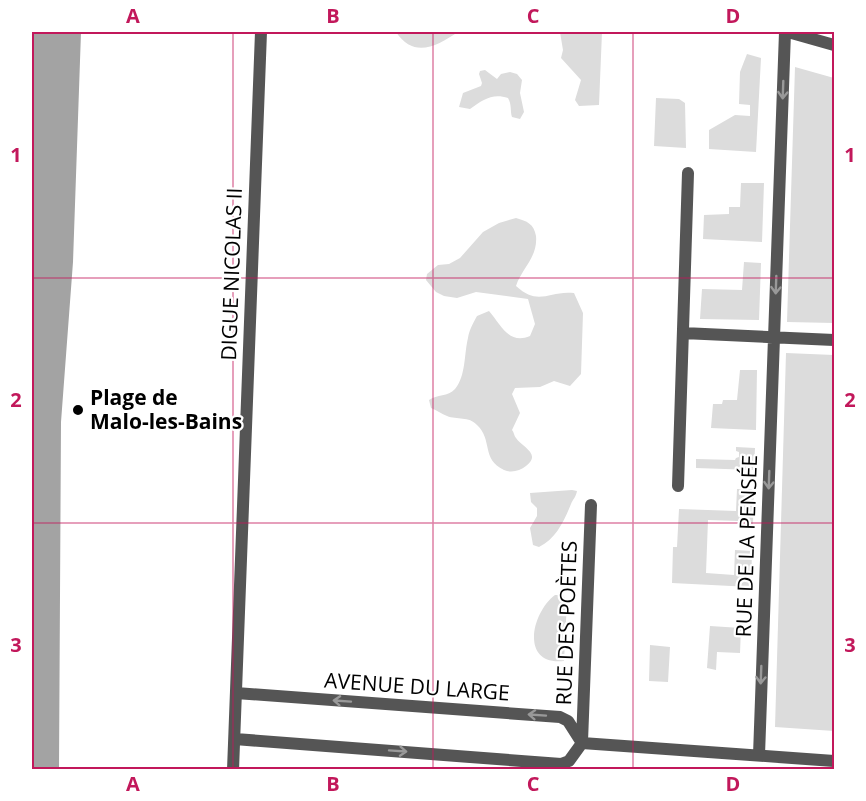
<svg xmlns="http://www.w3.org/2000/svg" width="866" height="801" font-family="'Open Sans',sans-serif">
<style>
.green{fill:#dcdcdc}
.water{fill:#a3a3a3}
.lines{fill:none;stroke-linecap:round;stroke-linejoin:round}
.minor{stroke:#555;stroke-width:12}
.oneway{stroke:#999}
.grid{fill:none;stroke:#c2185b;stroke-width:1.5;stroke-opacity:0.55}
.poi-dot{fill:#000;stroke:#fff;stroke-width:2}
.labels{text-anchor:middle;stroke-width:4.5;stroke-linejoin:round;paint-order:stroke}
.street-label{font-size:21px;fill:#000;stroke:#fff}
.poi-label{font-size:21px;font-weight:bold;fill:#000;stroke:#fff;text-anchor:start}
.neatline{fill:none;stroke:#c2185b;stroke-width:2}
.grid-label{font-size:20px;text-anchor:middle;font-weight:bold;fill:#c2185b}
</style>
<rect width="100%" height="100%" fill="#fff"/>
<path class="green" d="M396,32H458C437,46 414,59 396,32Z
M558,32H602L599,105L579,106L575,100L581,80L561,58L563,50L560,32Z
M747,54L761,58L756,152L709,149V130L735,115L750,116V105L739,104L740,72Z
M795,67L834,78V323L787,322Z
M485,70L497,79L501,74L510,72L517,74L522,80L520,93L524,112L520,119L512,117C510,111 512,105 508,98C492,93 483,100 470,109L459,107L463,93L481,86L482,83L479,74L480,71Z
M656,98L679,99L685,103L686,148L654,146Z
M741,183H764L762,242L703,239L704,215L729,214V207H740Z
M516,218C527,221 534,224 536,236C538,257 522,268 516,286C539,307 549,290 574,293L583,313L581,374L570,386L554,381L540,387L515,388L512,394L520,413L512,430C514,432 514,436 516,438C522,447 542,454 526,466C520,471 511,473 504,470C481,459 493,440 477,425C469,416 457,420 447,416C442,414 436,410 431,408L429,400C437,394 448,397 455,389C466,376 464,354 468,338C469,331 473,323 477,316L489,311C501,325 509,345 530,336L535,324L528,299L476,292L457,298L444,296L436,292L426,280L427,274L438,265L449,264L460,258L483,232L499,223Z
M744,262L761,263L759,320L700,319L702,289L742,290Z
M786,353L834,355V731L775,727Z
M740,370H757L756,430L711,428L713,404H722L723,400H737Z
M736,447L755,448L754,470L696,468V459L735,460L736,458L739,457V452L736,451Z
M737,489H754L753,524H739V521L708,520L706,573L734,575L735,550L752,551L751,587L672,583L673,547H677L679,509L736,511Z
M572,490L577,491C576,497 573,499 571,504C564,521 556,539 539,547L533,545L530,528L537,516V508L531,502L530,493Z
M555,595H563L567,601L564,661C520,666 531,613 555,595Z
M710,626L741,628L740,653L717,652L716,670L707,668Z
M650,645L670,647L668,682L649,681Z"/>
<path class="water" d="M32,32H81L73,262L61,422L59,770L32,769Z"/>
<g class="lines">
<path class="minor" d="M788,32L834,45
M683,333L834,340
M678,486L688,173
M236,693L560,717L568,721L582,743
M235,739L561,764L569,761L582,743
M582,742L591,505
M582,743L834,761
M759,755L785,32
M233,770L261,32"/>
</g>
<defs><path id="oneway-shaft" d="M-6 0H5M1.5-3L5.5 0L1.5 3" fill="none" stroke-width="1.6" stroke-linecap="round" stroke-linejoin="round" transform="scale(1.5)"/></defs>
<g class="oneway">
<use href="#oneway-shaft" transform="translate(783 90) rotate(92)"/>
<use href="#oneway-shaft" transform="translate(776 285) rotate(92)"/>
<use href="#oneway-shaft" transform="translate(769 480) rotate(92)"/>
<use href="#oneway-shaft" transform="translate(761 675) rotate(92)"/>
<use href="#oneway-shaft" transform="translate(342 701) rotate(-176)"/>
<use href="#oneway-shaft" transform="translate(537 715) rotate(-176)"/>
<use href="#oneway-shaft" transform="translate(398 751) rotate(4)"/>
</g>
<path class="grid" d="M233,32V770M433,32V770M633,32V770M32,278H834M32,523H834"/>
<circle class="poi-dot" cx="78" cy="410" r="6"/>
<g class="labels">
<g class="street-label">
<text transform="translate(232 274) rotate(-88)" y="7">DIGUE NICOLAS II</text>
<text transform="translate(747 546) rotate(-88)" y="7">RUE DE LA PENSÉE</text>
<text transform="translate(567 623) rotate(-88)" y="7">RUE DES POÈTES</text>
<text transform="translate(417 687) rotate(4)" y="7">AVENUE DU LARGE</text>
</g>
<g class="poi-label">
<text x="90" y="405">Plage de<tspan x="90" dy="24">Malo-les-Bains</tspan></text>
</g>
</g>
<rect width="866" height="801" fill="none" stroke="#ffffff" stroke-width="66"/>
<rect x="33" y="33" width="800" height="735" class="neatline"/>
<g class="grid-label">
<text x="133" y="23">A</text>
<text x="333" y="23">B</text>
<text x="533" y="23">C</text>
<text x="733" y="23">D</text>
<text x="16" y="162">1</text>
<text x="850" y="162">1</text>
<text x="16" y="407">2</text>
<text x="850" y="407">2</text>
<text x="16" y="652">3</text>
<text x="850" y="652">3</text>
<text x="133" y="791">A</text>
<text x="333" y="791">B</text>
<text x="533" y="791">C</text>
<text x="733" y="791">D</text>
</g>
</svg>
